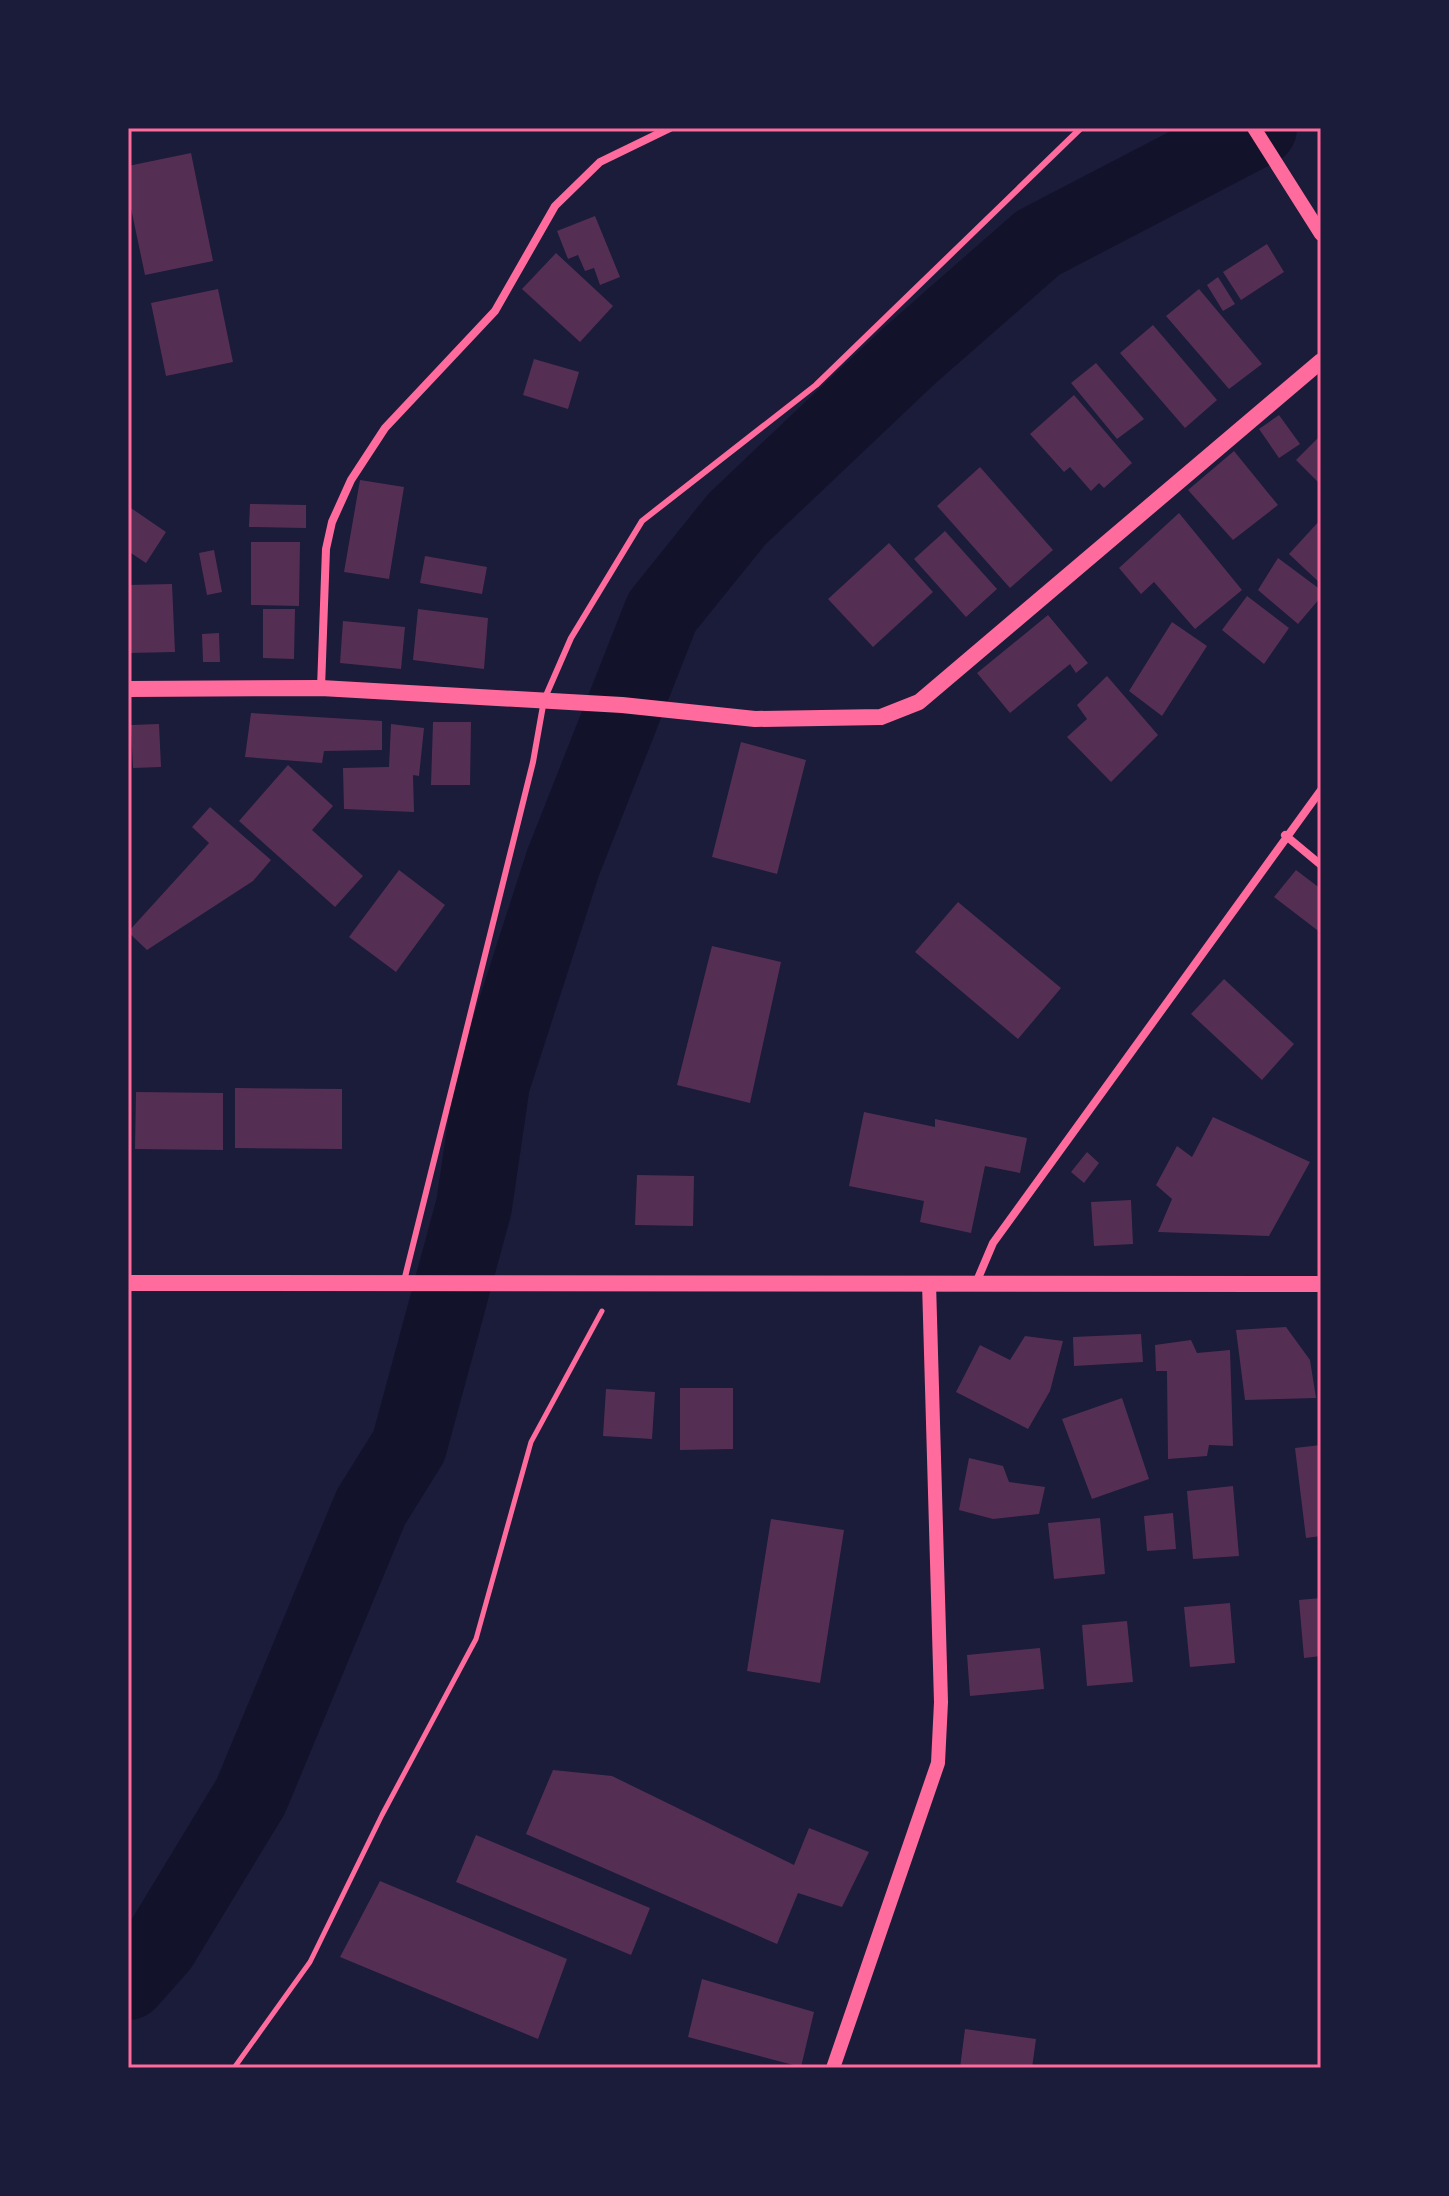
<svg xmlns="http://www.w3.org/2000/svg" width="1449" height="2196" font-family="'IBM Plex Serif',serif">
<style>
.lines{fill:none;stroke-linecap:round;stroke-linejoin:round}
.river{stroke:#12122b;stroke-width:76}
.building{fill:#542f53}
.path{stroke:#ff6b9d;stroke-width:5}
.service{stroke:#ff6b9d;stroke-width:6}
.minor{stroke:#ff6b9d;stroke-width:8}
.tertiary{stroke:#ff6b9d;stroke-width:14}
.secondary{stroke:#ff6b9d;stroke-width:16}
.neatline{fill:none;stroke:#ff6b9d;stroke-width:3}
</style>
<rect width="100%" height="100%" fill="#1b1b3a"/>
<g class="lines">
<path class="river" d="M128,1982L160,1946L251,1796L371,1507L409,1446L474,1206L492,1083L563,863L662,612L737,519L909,356L1038,243L1259,128"/>
</g>
<path class="building" d="M191,153L213,261L145,275L128,194V166Z
M595,216L620,277L600,285L594,268L585,271L578,255L568,259L557,231Z
M1267,244L1284,272L1241,300L1223,272Z
M556,253L613,306L580,342L522,289Z
M1218,277L1235,304L1223,311L1207,285Z
M218,289L233,362L166,376L151,303Z
M1199,289L1262,364L1229,389L1166,316Z
M1153,325L1217,400L1185,428L1120,353Z
M534,359L579,372L568,409L523,395Z
M1096,363L1144,419L1117,439L1071,383Z
M1074,395L1132,463L1104,488L1099,483L1091,491L1070,467L1064,472L1030,434Z
M1279,415L1300,444L1279,458L1259,429Z
M1321,435V485L1296,460Z
M1234,451L1278,505L1233,540L1188,490Z
M980,467L1053,550L1010,588L937,506Z
M360,480L404,487L389,579L344,572Z
M250,504L306,505V528L249,527Z
M128,506L166,532L146,563L128,551Z
M1179,513L1242,590L1195,629L1154,582L1141,594L1119,568Z
M1321,519V584L1289,554Z
M945,531L997,589L966,617L914,559Z
M251,542H300L299,606L251,605Z
M889,543L933,592L873,647L828,599Z
M214,550L222,592L207,595L199,553Z
M425,556L487,567L482,594L420,583Z
M1278,558L1321,590V597L1298,624L1258,590Z
M172,584L175,652L128,653V585Z
M1247,596L1289,628L1264,664L1222,630Z
M263,609H295L294,659L263,658Z
M418,609L488,618L484,669L413,660Z
M1048,615L1088,663L1076,673L1070,664L1010,713L977,673Z
M343,621L405,627L401,669L340,663Z
M1172,622L1207,646L1162,716L1129,691Z
M219,633L220,662H203L202,634Z
M1107,676L1158,735L1111,782L1067,737L1087,719L1077,705Z
M251,713L382,721V750L324,751L322,763L245,757Z
M433,722H471L470,785H431Z
M159,724L161,767L133,768L131,725Z
M391,724L424,728L419,776L413,775L414,812L344,809L343,768L389,767Z
M741,742L806,760L777,874L712,857Z
M288,765L333,806L312,830L363,876L335,907L239,821Z
M210,807L271,860L253,881L147,950L128,932L209,843L192,827Z
M399,870L445,905L396,972L349,937Z
M1296,870L1321,889V933L1274,897Z
M958,902L1061,988L1018,1039L915,952Z
M712,946L781,962L750,1103L677,1085Z
M1224,979L1294,1044L1262,1080L1191,1014Z
M235,1088L342,1089V1149L235,1148Z
M136,1092L223,1093V1150L135,1149Z
M864,1112L935,1127V1119L1027,1138L1020,1173L985,1166L971,1233L920,1222L924,1201L849,1186Z
M1213,1117L1310,1162L1269,1236L1158,1232L1172,1199L1156,1185L1177,1146L1192,1157Z
M1087,1152L1099,1163L1084,1183L1071,1172Z
M637,1175L694,1176L693,1226L635,1225Z
M1131,1200L1133,1244L1094,1246L1091,1202Z
M1286,1327L1310,1360L1316,1398L1245,1400L1236,1330Z
M1141,1334L1143,1362L1074,1366L1073,1337Z
M1025,1336L1063,1341L1050,1391L1028,1429L956,1392L980,1345L1010,1360Z
M1191,1340L1197,1353L1230,1350L1233,1446L1209,1445L1207,1456L1168,1459L1167,1371H1156L1155,1345Z
M680,1388H733V1449L680,1450Z
M606,1389L655,1392L652,1439L603,1436Z
M1122,1398L1149,1479L1092,1499L1062,1419Z
M1321,1445V1536L1306,1538L1295,1448Z
M969,1458L1003,1466L1009,1482L1045,1487L1039,1514L993,1519L959,1510Z
M1233,1486L1239,1556L1193,1559L1187,1491Z
M1173,1513L1176,1549L1147,1551L1144,1516Z
M1100,1518L1105,1574L1054,1579L1048,1523Z
M771,1519L844,1530L820,1683L747,1671Z
M1321,1598V1656L1304,1658L1299,1600Z
M1230,1603L1235,1663L1190,1667L1184,1607Z
M1127,1621L1133,1682L1087,1686L1082,1625Z
M1040,1648L1044,1689L970,1696L967,1655Z
M553,1770L612,1776L794,1865L809,1828L869,1852L842,1907L798,1893L777,1944L526,1834Z
M476,1835L650,1908L631,1955L456,1882Z
M380,1881L567,1959L538,2039L340,1957Z
M702,1979L814,2012L801,2067L688,2037Z
M965,2029L1036,2039L1032,2068H960Z"/>
<g class="lines">
<path class="path" d="M234,2068L310,1962L382,1815L476,1639L531,1442L602,1311"/>
<path class="service" d="M404,1281L533,762L544,700L571,638L642,521L816,385L1081,128"/>
<path class="minor" d="M321,688L326,549L332,522L351,480L385,428L495,311L555,206L600,162L670,128
M1285,835L1321,865
M976,1283L993,1243L1321,790"/>
<path class="tertiary" d="M1254,128L1321,234
M833,2068L938,1763L941,1702L929,1283"/>
<path class="secondary" d="M128,689L321,688L622,705L755,719L881,717L919,702L1321,361
M128,1283L1321,1284"/>
</g>
<rect width="1449" height="2196" fill="none" stroke="#1b1b3a" stroke-width="260"/>
<rect x="130" y="130" width="1189" height="1936" class="neatline"/>
</svg>
